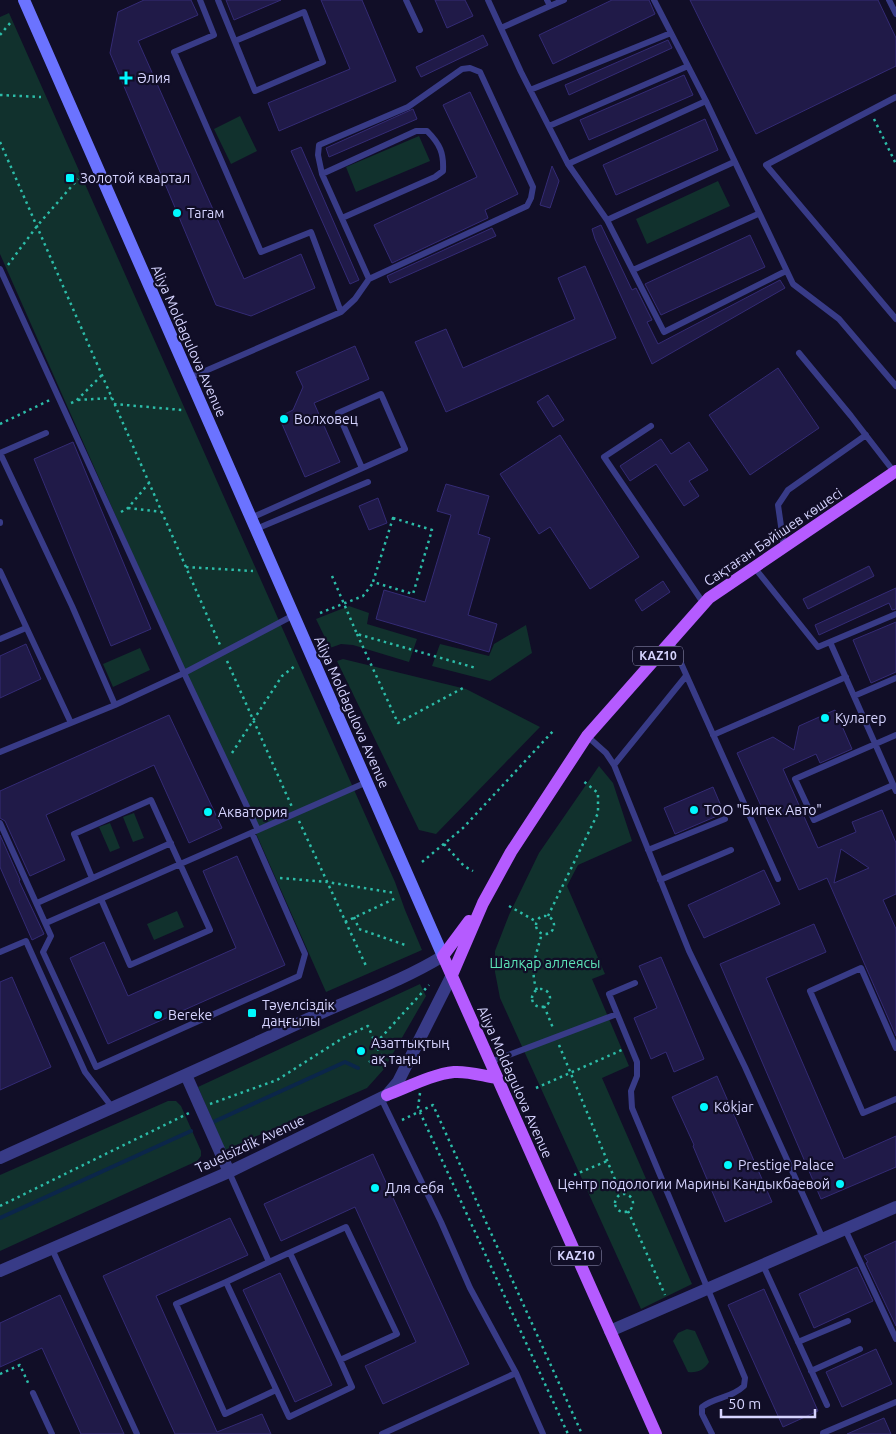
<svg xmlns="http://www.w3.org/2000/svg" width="896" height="1434" font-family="Ubuntu,sans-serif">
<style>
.green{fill:#11312d}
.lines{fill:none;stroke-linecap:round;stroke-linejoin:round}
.stream{stroke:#0b264a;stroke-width:4}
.building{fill:#201a48;stroke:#342b75;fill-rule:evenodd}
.path{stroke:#2cbca8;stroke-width:2.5;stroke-dasharray:2.5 4;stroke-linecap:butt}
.service{stroke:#383b87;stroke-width:6}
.minor{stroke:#383b87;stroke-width:12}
.tertiary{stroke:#383b87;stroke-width:12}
.secondary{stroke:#6b73ff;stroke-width:12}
.primary{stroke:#b55bff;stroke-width:12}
.poi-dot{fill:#00f9ff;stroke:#110e27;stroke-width:2}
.labels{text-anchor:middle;stroke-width:4.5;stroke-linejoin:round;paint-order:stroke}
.shield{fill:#110e27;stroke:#9b99be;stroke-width:1}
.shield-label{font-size:12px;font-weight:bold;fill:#d6d4ff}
.poi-label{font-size:14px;fill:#d6d4ff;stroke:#110e27;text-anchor:start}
.street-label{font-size:14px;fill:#d6d4ff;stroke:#110e27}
.park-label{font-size:14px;fill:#5ce3b7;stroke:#110e27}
</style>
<rect width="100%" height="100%" fill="#110e27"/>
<path class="green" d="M9,13L395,882L405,910L422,950L326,992L0,254V17Z
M240,116L257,151L231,164L214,129Z
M419,136L430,161L356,192L346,167Z
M718,181L730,206L647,244L636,219Z
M349,606L369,613L367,624L417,639L409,662L353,645L341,644L330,648L316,619Z
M526,625L532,653L490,681L432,666L440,644L489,656L494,644Z
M140,648L150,670L113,687L103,664Z
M343,659L466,689L540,727L436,834L419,830L337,661Z
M599,766L613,783L632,841L578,865L567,886L605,974L592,979L629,1066L602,1078L692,1284L641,1309L500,998L495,972V951L509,915L539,853Z
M134,813L144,838L133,842L123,817Z
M110,823L120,848L110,852L99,827Z
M177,911L184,927L154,940L147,924Z
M420,984L426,996L384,1069L367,1088L225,1150L198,1087Z
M168,1101H176L181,1106L201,1151V1156L197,1161L0,1251V1175Z
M687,1329L695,1331L709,1362C704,1370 698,1373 688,1372L673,1341L678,1333Z"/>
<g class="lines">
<path class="stream" d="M211,1123L345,1062L358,1068
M0,1218L191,1131"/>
</g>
<path class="building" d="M144,0H191L198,15L138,41L244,279L301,254L315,288L251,316L216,305L110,53L118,12Z
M226,0H281L234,20Z
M321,0H362L396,81L279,131L268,103L350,69Z
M435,0H465L473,16L447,28Z
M612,0H649L655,14L553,64L539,35Z
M690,0H878L896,38V66L756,134Z
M483,35L488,45L421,77L416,67Z
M668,40L672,48L569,95L565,85Z
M684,75L693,95L589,140L580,120Z
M470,92L518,194L485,210L488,218L392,263L374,225L477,177L443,105Z
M413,109L417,119L329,157L326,148Z
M705,119L718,150L616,195L603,165Z
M301,147L359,280L350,284L291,151Z
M552,166L559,181L550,208L540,205Z
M601,225L632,290L636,288L652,320L647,322L658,344L780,280L785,288L652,364L595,239L592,229Z
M492,228L496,236L390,283L387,276Z
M750,235L765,267L661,315L645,284Z
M585,266L616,338L446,412L415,342L446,329L463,368L575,319L558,278Z
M355,346L369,379L314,403L340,462L305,477L279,417L293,410L303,387L296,372Z
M778,368L819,428L750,475L709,415Z
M548,395L564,420L553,427L537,402Z
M560,435L639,557L590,589L550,527L539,534L500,474Z
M661,439L671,454L689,442L708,470L689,481L699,496L684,506L656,464L630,481L620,466Z
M73,442L151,629L111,646L34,459Z
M446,484L489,496L478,534L490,538L468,615L497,624L489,652L376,619L384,590L425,602L451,515L437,511Z
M378,498L387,523L369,530L359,506Z
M869,566L874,576L808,609L803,599Z
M663,581L670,592L642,611L635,600Z
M896,588V609L892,610L889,603L819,635L815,625Z
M896,622V672L871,683L853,640Z
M26,644L41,679L0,698V656Z
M835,710L852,749L820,763L816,754L783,769L818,848L856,832L852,822L882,810L896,843V894L883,900L896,929V1036L827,878L799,890L737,753L773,737L794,750L799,726ZM841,849L869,868L834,883Z
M169,715L222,828L189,843L154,765L46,815L65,860L30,876L5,821L0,818V791Z
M713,787L724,813L675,834L664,808Z
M0,835L20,880L19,881L44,934L32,940L0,867Z
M237,856L285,965L108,1044L70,958L104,942L128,996L236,948L203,871Z
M764,870L780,904L704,938L688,905Z
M814,924L826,952L766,978L844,1159L896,1136V1167L821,1199L720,964Z
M661,957L704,1059L674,1072L666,1052L651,1059L634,1018L657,1008L639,966Z
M12,977L51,1067L0,1090V982Z
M717,1076L772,1202L725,1222L693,1146L694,1145L672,1097Z
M373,1154L469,1364L383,1404L365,1366L416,1342L355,1207L281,1241L264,1204Z
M230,1218L248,1255L156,1296L217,1432L262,1414L271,1434H175L103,1276Z
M896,1241V1326L866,1263L868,1262L864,1256Z
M857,1267L873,1301L814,1328L799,1294Z
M280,1273L332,1385L295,1402L243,1290Z
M764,1289L818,1411L783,1427L728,1305Z
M60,1295L124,1434H81L42,1348L0,1367V1323Z
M876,1349L892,1384L842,1407L826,1372Z
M884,1418L891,1434H847Z"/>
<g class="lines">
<path class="path" d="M0,35L11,22
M0,95L41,97
M874,119L896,164
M0,142L220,645
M8,265L37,226L78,179
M78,400L112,398
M71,403L76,401L102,375
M114,404L182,410
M0,424L50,400
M128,508L162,512
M121,512L128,508L149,483
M393,518L432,530L413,594L373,582Z
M186,567L253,571
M332,576L357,634L476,668
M320,613L363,596L373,583
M357,634L398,723L463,688
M227,661L292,807
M232,753L282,676L295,666
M299,821L367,968
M444,844L464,866L473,871
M422,862L463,828L555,729
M280,878L327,882L395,893
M509,906L537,922
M536 925a9 9 0 1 1 18 0a9 9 0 1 1-18 0Z
M548,916L598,813V793L582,780
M354,917L359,929L408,946
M345,922L396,898
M532 998a9 9 0 1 1 18 0a9 9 0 1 1-18 0Z
M537,990C529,971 537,952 542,933
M544,1006L553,1028
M376,1043L429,985
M559,1045L621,1194
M536,1088L622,1050
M420,1093L418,1108L568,1434
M210,1104L277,1080L346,1036L368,1026L381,1056L367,1063
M402,1120L433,1105L582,1434
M574,1175L607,1161
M615 1203a9 9 0 1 1 18 0a9 9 0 1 1-18 0Z
M0,1206L189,1113
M628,1211L665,1295
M0,1374L20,1365L29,1385"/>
<path class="service" d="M200,0L214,35L174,52L261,252L311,232L341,312
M218,0L255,91L323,62L304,12L235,41
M406,0L420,30
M488,0L521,72L568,164
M547,0L550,6L564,0
M654,0L706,101
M889,0L896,14
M501,28L550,6
M530,90L671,33
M896,97L766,165L896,319
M549,126L688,66
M734,162L607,220L664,332L786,271
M322,174L318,155L319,145L408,107L462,69L470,68L480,72L533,187L531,198L527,206L369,279
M607,220L568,164L706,101L793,284L839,319L896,386
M0,269L184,673L294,615
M633,270L758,214
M799,353L851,416L895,473
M189,378L341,312L355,299L369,279L322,174L416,131H427C440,144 444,153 443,171L435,177L342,218
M651,426L604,457L704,604
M46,433L0,453L72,606L115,705
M251,518L405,449L381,394L338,413L362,468
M0,522V523
M256,529L368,482
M784,547L778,505L788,490L866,435
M754,567L818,647L896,614
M0,571L71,723
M0,639L26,628
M671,641L778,879
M830,642L896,791
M854,696L896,678
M713,735L846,677
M587,736L606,753L614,765L689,951L745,1067L823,1239
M0,752L115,705L184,673L258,830
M614,765L686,676
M893,785L814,820L795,779L896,735
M0,823L51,936L43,952L96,1067L299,976L305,954L252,833
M648,850L725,819
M92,878L74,834L151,800L210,930L130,965L101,899
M660,880L731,850
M37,903L171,843
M46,923L367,782
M0,952L26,941L85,1072L112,1107
M635,983L609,994L637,1062V1076L631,1091L632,1108L745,1378L744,1386C732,1398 714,1397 702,1407V1414L712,1434
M896,1048L861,968L810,991L863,1113L896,1099
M490,1062L617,1014
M381,1098L441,1222L470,1288L516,1373
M229,1172L269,1262L346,1227L397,1334L340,1360L352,1387L289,1417L226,1282L176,1304L225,1414L276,1390
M845,1229L896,1339
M52,1249L137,1434
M290,1253L340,1360
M763,1265L827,1405
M226,1282L269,1262
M798,1342L848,1321
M811,1371L860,1349
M33,1393L52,1434
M382,1434L516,1373L543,1434
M823,1434V1433L896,1402"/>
<path class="minor" d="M610,1331L896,1207"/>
<path class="tertiary" d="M186,1075L229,1172
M0,1158C104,1111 209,1065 312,1017C356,997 402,981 443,956
M0,1271L229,1172L387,1095L398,1082L452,975"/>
<path class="secondary" d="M24,0L443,956"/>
<path class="primary" d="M469,921L443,956L656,1434
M452,975L483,903L494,883L511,852L587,736L709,598L896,471
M387,1095C408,1087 433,1074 454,1072C469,1071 483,1076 497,1078"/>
</g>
<g class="poi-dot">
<path d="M123.5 70.5h5v5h5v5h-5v5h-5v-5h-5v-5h5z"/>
<rect x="65" y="173" width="10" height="10" rx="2.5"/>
<circle cx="177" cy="213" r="5"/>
<circle cx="284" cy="419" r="5"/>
<circle cx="825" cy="718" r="5"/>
<circle cx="694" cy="810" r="5"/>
<circle cx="208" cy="812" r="5"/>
<rect x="247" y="1008" width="10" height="10" rx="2.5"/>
<circle cx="158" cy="1015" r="5"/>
<circle cx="361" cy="1051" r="5"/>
<circle cx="704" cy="1107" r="5"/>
<circle cx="728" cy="1165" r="5"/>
<circle cx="840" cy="1184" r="5"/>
<circle cx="375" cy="1188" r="5"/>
</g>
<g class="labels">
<g class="shield">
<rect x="633" y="646.5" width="50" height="19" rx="4"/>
<rect x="551" y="1246.5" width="50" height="19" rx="4"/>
</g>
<g class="shield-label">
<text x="658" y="660">KAZ10</text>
<text x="576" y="1260">KAZ10</text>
</g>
<g class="poi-label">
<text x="137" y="83">Әлия</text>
<text x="80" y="183">Золотой квартал</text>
<text x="187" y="218">Тагам</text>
<text x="294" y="424">Волховец</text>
<text x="835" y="723">Кулагер</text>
<text x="704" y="815">ТОО "Бипек Авто"</text>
<text x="218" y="817">Акватория</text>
<text x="262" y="1010">Тәуелсіздік<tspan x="262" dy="16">даңғылы</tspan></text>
<text x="168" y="1020">Bereke</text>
<text x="371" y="1048">Азаттықтың<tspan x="371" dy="16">ақ таңы</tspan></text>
<text x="714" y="1112">Kökjar</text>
<text x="738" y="1170">Prestige Palace</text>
<text x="830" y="1189" text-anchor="end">Центр подологии Марины Кандыкбаевой</text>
<text x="385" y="1193">Для себя</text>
</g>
<g class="street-label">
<text transform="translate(189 341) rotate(66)" y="5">Aliya Moldagulova Avenue</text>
<text transform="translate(773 537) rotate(-34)" y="5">Сақтаған Бәйішев көшесі</text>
<text transform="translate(352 712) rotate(66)" y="5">Aliya Moldagulova Avenue</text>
<text transform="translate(515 1082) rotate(66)" y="5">Aliya Moldagulova Avenue</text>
<text transform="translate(250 1144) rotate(-25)" y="5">Tauelsizdik Avenue</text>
</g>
<g class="park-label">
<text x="545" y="968">Шалқар аллеясы</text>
</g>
</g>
<path d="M721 1409v8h94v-8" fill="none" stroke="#d6d4ff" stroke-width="2.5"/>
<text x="728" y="1409" font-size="15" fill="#d6d4ff" stroke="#110e27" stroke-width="4" paint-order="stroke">50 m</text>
</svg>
